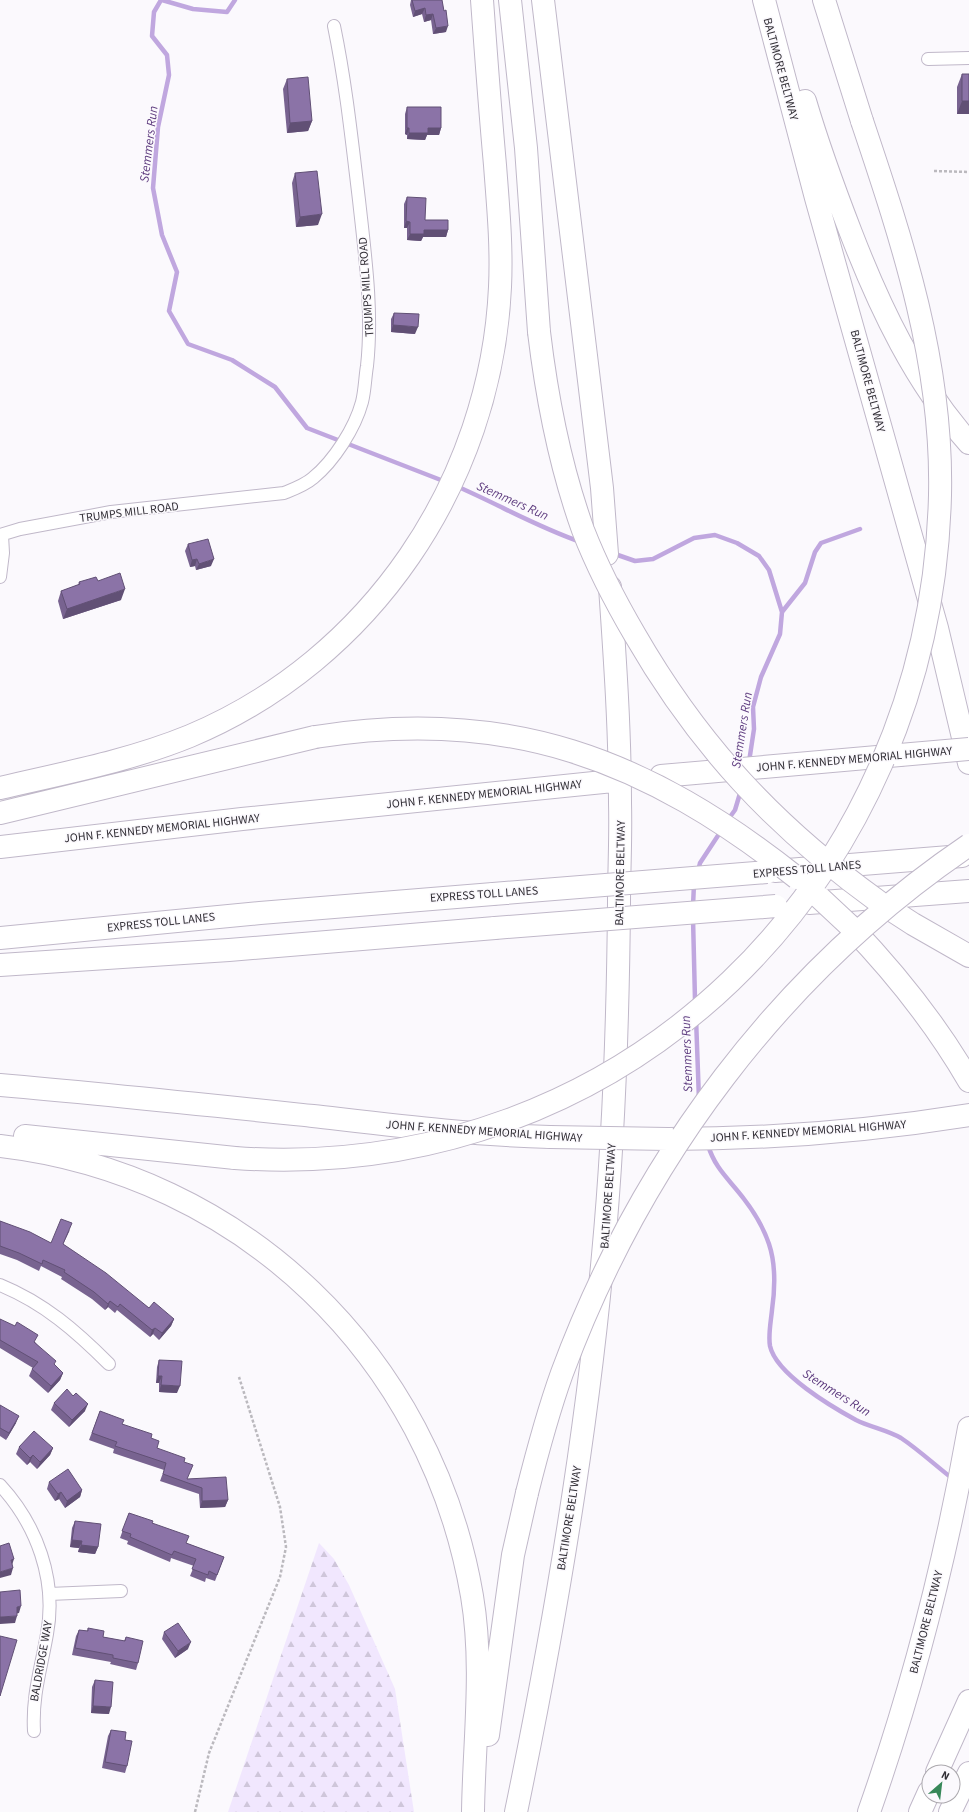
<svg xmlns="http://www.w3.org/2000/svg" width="969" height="1812" font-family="'Source Sans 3',sans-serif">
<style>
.forest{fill:url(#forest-firs)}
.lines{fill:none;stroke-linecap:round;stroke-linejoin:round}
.stream{stroke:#c0a7df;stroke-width:4.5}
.street-casing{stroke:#c0b8c9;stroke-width:14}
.highway-casing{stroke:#c0b8c9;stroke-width:24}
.path{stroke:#bbb9be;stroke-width:2.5;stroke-dasharray:3 2;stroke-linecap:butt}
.street{stroke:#fff;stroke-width:12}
.highway{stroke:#fff;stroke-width:22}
.highway-bridge-casing{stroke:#c0b8c9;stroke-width:24;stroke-linecap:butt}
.highway-bridge{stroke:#fff;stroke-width:22}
.wall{fill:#786390}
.shaded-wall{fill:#615075}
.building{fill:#8b73a7;stroke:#615075}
.labels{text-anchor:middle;stroke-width:3;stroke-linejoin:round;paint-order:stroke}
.street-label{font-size:12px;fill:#322f36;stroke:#fbf9fd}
.water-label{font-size:13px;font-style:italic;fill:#5e3c7f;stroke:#fbf9fd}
</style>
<defs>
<pattern id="forest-firs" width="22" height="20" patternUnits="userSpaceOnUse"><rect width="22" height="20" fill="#f1e7fe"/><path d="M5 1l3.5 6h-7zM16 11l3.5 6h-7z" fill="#cfc6da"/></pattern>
</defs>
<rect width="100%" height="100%" fill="#fbf9fd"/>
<path class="forest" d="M319,1543L334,1559L349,1585L395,1689L414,1812H228Z"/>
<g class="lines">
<path class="stream" d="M161,0L154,12L152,36L167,55L169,75L158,127L153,188L162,235L177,272L169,311L188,344L232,360L275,387L307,428L446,482
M162,0L193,9L227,12L235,0
M456,486C498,504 537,527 581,542
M612,553L635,561L653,559L694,538L715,535L737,543L759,556L769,570L782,612L780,634L761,677L753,707L754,729L749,762
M782,612L805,583L815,552L821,543L860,529
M727,821L735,810L741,790
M698,871L700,863L721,831
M693,906L694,884
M693,918L695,1000
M696,1018L699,1100
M708,1145C715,1169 730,1180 744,1199C754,1212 764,1229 769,1244C776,1265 775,1289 772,1310C771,1321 768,1335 770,1346C776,1374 832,1407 856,1420C870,1427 887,1430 901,1438C919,1450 936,1466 953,1479"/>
<g class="street-casing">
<path id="street" d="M928,59L969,58
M0,535L20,529L111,512L284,493C294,489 305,485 313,478C334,461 355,428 362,402C365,390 365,378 367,366C373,311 365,255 359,200C352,142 346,84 334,26
M0,577L3,553L2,535
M0,1285C44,1303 76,1331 109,1364
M0,1485C37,1525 57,1580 47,1634C41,1669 32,1695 34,1731
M49,1594L121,1591"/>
</g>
<g class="highway-casing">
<path id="highway" d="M510,0L526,148L539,332
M543,0L602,488L607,554
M764,0L816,198L937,628L969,763
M824,0L862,121
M805,101C818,145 834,189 851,233C880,308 915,382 969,443
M661,776L900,755
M0,788C64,773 129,761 190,736C371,660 491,482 500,287C502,246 498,205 495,165C490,110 486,55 482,0
M0,813L315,737
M0,847L242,819L613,781
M775,871L962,856
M879,902L913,924L969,956
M809,903L969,891
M850,926C896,974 936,1024 969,1081
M0,938L260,913L493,894
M0,965L229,950L495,928
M0,1085C104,1094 208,1105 313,1116C392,1125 471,1135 550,1137
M25,1136L235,1158
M668,1139C769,1139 869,1131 969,1115
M0,1146C242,1174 431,1356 472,1596C484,1667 474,1740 473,1812
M488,1735L513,1555L527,1493
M937,1772L969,1701
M516,1812C554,1628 586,1442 603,1255C614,1138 618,1020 619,903C619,870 621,837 620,803C620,731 615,659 610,587
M869,1812C913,1687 946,1558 969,1428
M920,1812L929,1792
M950,1812L969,1773"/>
</g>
<path class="path" d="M934,171L969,172
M195,1812L209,1753L280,1577L286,1547L280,1507L239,1377"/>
<use href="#street" class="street"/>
<use href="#highway" class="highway"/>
<g class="highway-bridge-casing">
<path id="highway-bridge" d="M539,332C547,399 560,466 583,530C597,566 615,601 635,635C699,746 775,827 879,902
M315,737C508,706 647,759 797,878
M900,755L969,749
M493,894L767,872
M820,898L850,926
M495,928L776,906
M550,1137L668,1139
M235,1158C626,1185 931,880 940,495C943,364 903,243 862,121
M527,1493C537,1453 548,1412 562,1373C641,1160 780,973 969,845"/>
</g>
<use href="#highway-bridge" class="highway-bridge"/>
</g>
<path class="wall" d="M411,0H442L446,32L433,34L431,20L424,22L422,14L413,17L410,5Z
M962,74H969V114H957V87Z
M287,79L312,121L308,131L287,133L283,89Z
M407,107L441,128L439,135H427L425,140L407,139V135L405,134V114Z
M295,173L318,225L296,227L292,183Z
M407,197L425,220L448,230L446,237H423L421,241L407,240V228H404V204Z
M394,313L415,334L391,332V319Z
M188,544L211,566L196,570L195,566L190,567L185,551Z
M98,581L121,600L63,619L58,601L61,591L78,585L79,582Z
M0,1221L51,1243L70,1230L63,1244L149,1308L174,1319L171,1326L159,1340L153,1334L150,1337L117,1310L115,1313L108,1307L105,1310L92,1299L61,1279L62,1277L41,1266L39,1271L17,1260L0,1254Z
M0,1319L35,1342L55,1366L63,1373L60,1380L48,1393L29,1376L32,1369L33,1368L0,1348Z
M159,1360L177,1393L159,1392V1383H156L157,1367Z
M54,1403L85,1411L69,1427L51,1410Z
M0,1405L16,1423L6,1440L0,1436Z
M100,1411L122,1424L151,1438L157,1448L184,1462L187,1479L228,1500L225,1507L200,1508L199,1494L160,1481L164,1470L113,1453L114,1449L89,1440Z
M19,1447L53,1448L50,1455L37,1469L30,1462L27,1465L16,1454Z
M49,1482L82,1490L80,1497L65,1508L59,1499L55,1501L47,1489Z
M129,1513L152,1523L186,1543L224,1557L215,1581L206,1578L205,1582L190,1576L194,1566L171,1558L170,1562L127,1544L128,1541L120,1538Z
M75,1521L98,1547L95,1554L78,1552L79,1548L70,1547L72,1528Z
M88,1628L103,1637L124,1641L126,1637L138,1663L136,1670L110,1664L111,1662L72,1655L76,1636L79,1630L87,1631Z
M164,1632L188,1649L175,1658L162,1639Z
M95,1680L109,1714L91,1713L92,1687Z
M111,1730L125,1740L127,1766L125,1773L102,1768L108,1736Z"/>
<path class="shaded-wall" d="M425,8L422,14L413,17L415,11Z
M433,14L431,20L424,22L426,15Z
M448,26L446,32L433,34L436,28Z
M962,101H969V114H957Z
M312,121L308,131L287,133L290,123Z
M407,128H409L407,135L405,134Z
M428,128H441L439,135H427L425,140L407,139L409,133Z
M322,214L318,225L296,227L300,217Z
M406,221L410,222L407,228H404Z
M424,230H448L446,237H423L421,241L407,240L410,234Z
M393,325L418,327L415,334L391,332Z
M197,559L195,566L190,567L192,560Z
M214,559L211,566L196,570L199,564Z
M125,589L121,600L63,619L67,609Z
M110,1301L108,1307L105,1310L108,1304Z
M174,1319L171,1326L159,1340L162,1333Z
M155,1328L153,1334L150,1337L152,1330Z
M63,1373L60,1380L48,1393L51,1386Z
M158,1376H162L159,1383H156Z
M161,1385L180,1386L177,1393L159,1392Z
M88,1404L85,1411L69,1427L72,1420Z
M19,1416L16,1423L6,1440L9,1433Z
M53,1448L50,1455L37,1469L40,1462Z
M33,1455L30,1462L27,1465L30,1458Z
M82,1490L80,1497L65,1508L67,1501Z
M61,1492L59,1499L55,1501L58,1494Z
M228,1500L225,1507L200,1508L202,1501Z
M72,1540L82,1541L79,1548L70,1547Z
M81,1545L98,1547L95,1554L78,1552Z
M14,1559L12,1565L11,1560Z
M13,1568L11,1575L0,1578V1572Z
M21,1606L19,1613L14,1614L17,1607Z
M17,1616L15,1623L0,1624V1617Z
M191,1642L188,1649L175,1658L178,1651Z
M93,1706L111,1707L109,1714L91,1713Z"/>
<path class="building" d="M412,0H442L444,11L446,10L448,26L436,28L433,14L426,15L425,8L415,11Z
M962,74H969V101H962Z
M308,77L312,121L290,123L287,79Z
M407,107H441V128H428V133H409V128H407Z
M317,171L322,214L300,217L295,173Z
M407,197L426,198L425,220H448V230H424V234H410V222L406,221Z
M394,313L419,314L418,327L393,325Z
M208,539L214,559L199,564L197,559L192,560L188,544Z
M120,573L125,589L67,609L61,591L80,584L79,582L96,577L98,581Z
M61,1219L72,1223L63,1244L106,1273L149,1308L154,1302L174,1319L162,1333L155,1328L152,1330L120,1304L118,1307L110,1301L108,1304L94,1292L64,1272L65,1270L43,1260L42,1264L19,1253L0,1246V1221L30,1232L51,1243Z
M0,1319L15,1326L17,1322L38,1335L34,1342L56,1361L54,1364L63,1373L51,1386L32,1369L38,1362L0,1340Z
M159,1360L182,1361L180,1386L161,1385L162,1376H158Z
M67,1389L73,1396L76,1393L88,1404L72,1420L54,1403Z
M0,1405L19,1416L9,1433L0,1428Z
M100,1411L124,1420L122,1424L152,1434L151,1438L159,1441L157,1448L185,1458L184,1462L193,1465L187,1479L226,1477L228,1500L202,1501V1488L163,1474L166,1463L115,1446L117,1442L92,1433Z
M34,1431L53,1448L40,1462L33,1455L30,1458L19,1447Z
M68,1469L82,1490L67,1501L61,1492L58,1494L49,1482Z
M129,1513L153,1521L152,1523L189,1536L186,1543L224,1557L217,1575L209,1571L208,1575L192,1569L196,1559L174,1551L172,1555L130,1537L131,1534L122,1531Z
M75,1521L101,1524L98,1547L81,1545L82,1541L72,1540Z
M9,1543L14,1559L11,1560L13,1568L0,1572V1546Z
M20,1590L21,1606L17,1607V1616L0,1617V1592Z
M178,1623L191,1642L178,1651L164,1632Z
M88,1628L104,1631L103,1637L125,1641L126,1637L143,1641L138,1663L113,1658V1655L75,1648L79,1630L88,1631Z
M0,1636L17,1640L0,1696Z
M95,1680L113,1682L111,1707L93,1706Z
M111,1730L126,1732L125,1740L132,1741L127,1766L105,1762Z"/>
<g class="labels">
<g class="street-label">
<text transform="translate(781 69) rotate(75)" y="4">BALTIMORE BELTWAY</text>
<text transform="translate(366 287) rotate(-94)" y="4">TRUMPS MILL ROAD</text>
<text transform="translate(868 381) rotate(75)" y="4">BALTIMORE BELTWAY</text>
<text transform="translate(129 512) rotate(-7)" y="4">TRUMPS MILL ROAD</text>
<text transform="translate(854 759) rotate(-5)" y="4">JOHN F. KENNEDY MEMORIAL HIGHWAY</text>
<text transform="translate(484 794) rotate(-6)" y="4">JOHN F. KENNEDY MEMORIAL HIGHWAY</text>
<text transform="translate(162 828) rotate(-6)" y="4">JOHN F. KENNEDY MEMORIAL HIGHWAY</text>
<text transform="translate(807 869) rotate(-5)" y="4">EXPRESS TOLL LANES</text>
<text transform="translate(620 873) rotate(-89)" y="4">BALTIMORE BELTWAY</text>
<text transform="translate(484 894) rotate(-4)" y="4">EXPRESS TOLL LANES</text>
<text transform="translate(161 922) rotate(-6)" y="4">EXPRESS TOLL LANES</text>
<text transform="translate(484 1131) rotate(4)" y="4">JOHN F. KENNEDY MEMORIAL HIGHWAY</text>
<text transform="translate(808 1131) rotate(-4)" y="4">JOHN F. KENNEDY MEMORIAL HIGHWAY</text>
<text transform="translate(608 1196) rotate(-86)" y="4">BALTIMORE BELTWAY</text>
<text transform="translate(569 1518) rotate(-81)" y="4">BALTIMORE BELTWAY</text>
<text transform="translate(926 1622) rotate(-76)" y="4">BALTIMORE BELTWAY</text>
<text transform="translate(41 1661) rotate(-80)" y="4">BALDRIDGE WAY</text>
</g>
<g class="water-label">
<text transform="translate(148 144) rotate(-83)" y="5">Stemmers Run</text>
<text transform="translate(513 500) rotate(24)" y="5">Stemmers Run</text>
<text transform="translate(741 730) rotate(-81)" y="5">Stemmers Run</text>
<text transform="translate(686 1054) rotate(-92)" y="5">Stemmers Run</text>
<text transform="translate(837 1392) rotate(32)" y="5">Stemmers Run</text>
</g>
</g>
<g transform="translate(941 1784) rotate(28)"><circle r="19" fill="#fbf9fd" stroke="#aba8ad"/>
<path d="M0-3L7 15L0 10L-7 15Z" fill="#378859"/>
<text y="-6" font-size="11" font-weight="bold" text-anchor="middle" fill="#322f36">N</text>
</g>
</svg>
